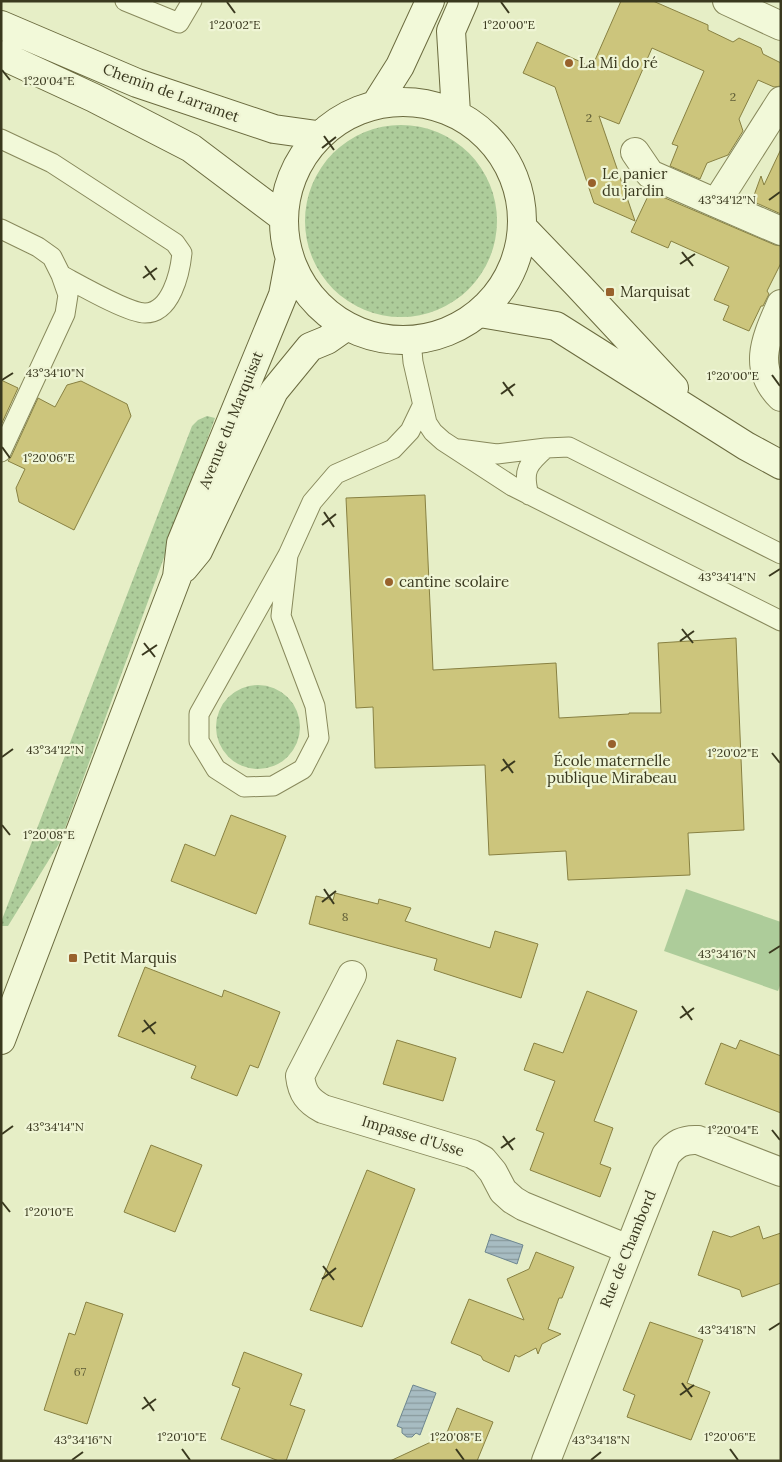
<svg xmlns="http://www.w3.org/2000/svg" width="782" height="1462" font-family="Lora,serif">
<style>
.grass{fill:url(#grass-dots)}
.pitch{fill:#adcc9a}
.water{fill:url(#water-rules);stroke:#6e8790}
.building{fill:#ccc57c;stroke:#888142}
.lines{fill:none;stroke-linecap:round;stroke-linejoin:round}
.service-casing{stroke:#88895c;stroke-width:21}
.minor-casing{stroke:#88895c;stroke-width:30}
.secondary-casing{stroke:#6b6b3f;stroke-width:30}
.service{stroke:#f2f9d9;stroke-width:19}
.minor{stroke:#f2f9d9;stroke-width:28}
.secondary{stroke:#f2f9d9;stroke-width:28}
.ticks{fill:none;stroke:#3a391f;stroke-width:2}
.poi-dot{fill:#98612c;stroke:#eff5d5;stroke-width:2}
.labels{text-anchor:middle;stroke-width:4.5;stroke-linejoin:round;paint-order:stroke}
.number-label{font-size:12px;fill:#5e5c36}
.poi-label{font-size:15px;fill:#3a391f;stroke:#eff5d5;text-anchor:start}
.street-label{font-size:15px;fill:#3a391f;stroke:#eff5d5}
.ticks-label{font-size:12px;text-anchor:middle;fill:#3a391f;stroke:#eff5d5;stroke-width:4.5;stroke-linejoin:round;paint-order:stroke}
</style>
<defs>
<pattern id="grass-dots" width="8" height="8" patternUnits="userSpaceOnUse" patternTransform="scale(1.25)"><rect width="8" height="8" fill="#adcc9a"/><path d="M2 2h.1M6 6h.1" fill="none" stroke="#8ea77d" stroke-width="1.8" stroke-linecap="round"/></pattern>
<pattern id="water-rules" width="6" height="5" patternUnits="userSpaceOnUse" patternTransform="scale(1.25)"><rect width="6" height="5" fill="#a7bcc2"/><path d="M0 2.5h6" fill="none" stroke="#899a9d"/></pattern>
</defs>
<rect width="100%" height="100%" fill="#e6eec6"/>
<path class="grass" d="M305 221a96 96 0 1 1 192 0a96 96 0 1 1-192 0Z
M207,416L215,418L60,842L8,926H1V922L192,426L198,420Z
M216 727a42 42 0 1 1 84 0a42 42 0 1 1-84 0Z"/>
<path class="pitch" d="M686,889L781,922V983L778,991L664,951Z"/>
<path class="water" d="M491,1234L523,1245L517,1264L485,1252Z
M413,1385L436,1393L420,1435L416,1433L412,1437H407L402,1433V1428L397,1426Z"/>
<path class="building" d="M621,1H653L708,25V30L733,42L739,38L761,48L763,54L781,63V86L774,87L758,80L739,119L743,131L728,155L707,163L700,179L670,166L678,146L672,144L704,71L652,48L619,124L599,116L635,221L594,203L555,87L523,73L537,42L592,67Z
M781,149V214L752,201L761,176L764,185Z
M649,194L658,197V195L775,245L781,246V263L767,291L769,294L763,306H761L749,331L723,320L729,306L714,300L729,267L671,241L668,248L631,232Z
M1,380L18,388L1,425Z
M81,381L127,404L131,416L74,530L19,502L16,488L25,469L8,461L11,457L38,398L55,407L67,385Z
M425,495L433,670L556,663L559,718L629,714V713H661L658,643L736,638L744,830L688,833L690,875L568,880L566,851L489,855L485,765L375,768L373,707L356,708L346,498Z
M231,815L286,836L256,914L171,881L185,844L215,856Z
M335,893L378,904L379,899L411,908L405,921L490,948L495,931L538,944L521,998L434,970L437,959L309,924L316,896L333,900Z
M145,967L222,997L224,990L280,1012L258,1068L250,1065L237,1096L191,1078L196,1066L118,1036Z
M587,991L637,1011L594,1121L613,1128L600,1164L611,1168L600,1197L530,1170L544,1133L536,1130L555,1081L524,1070L534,1043L563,1053Z
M397,1040L456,1058L443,1101L383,1084Z
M740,1040L781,1056V1113L705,1084L721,1043L736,1049Z
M151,1145L202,1165L175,1232L124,1212Z
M367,1170L415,1189L362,1327L310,1310Z
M759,1226L763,1239L781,1233V1283L742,1297L740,1290L698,1275L713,1231L731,1237Z
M536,1252L574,1267L562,1298H559L548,1329L561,1334L542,1344L538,1354L536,1348L519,1357L515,1355L509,1372L483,1360L481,1356L451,1343L469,1299L524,1320L507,1279L529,1269Z
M86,1302L123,1314L87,1424L44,1410L69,1333L75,1335Z
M650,1322L703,1340L687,1383L710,1392L691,1440L627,1417L635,1395L623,1390Z
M244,1352L302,1374L290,1405L305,1410L286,1461H279L221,1439L240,1388L232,1385Z
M457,1408L493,1422L477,1461H390L446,1435Z"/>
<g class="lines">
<g class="service-casing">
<path id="service" d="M125,1L179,23L192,1
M1,139L52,163L175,243L182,253C180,273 171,313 145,313C128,313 78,284 61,275
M1,229L38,247L52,257L61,275L68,295L65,314L1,452
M411,340L413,362L427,423L433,432L443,441L512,486L781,621
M459,449L497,454L546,448L569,447L781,554
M529,495C522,470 528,464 546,448
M288,555L281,616L315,706L319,738L303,769L273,786L244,787L216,769L199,741V714L288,555L312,502L336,474L393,449L410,431L422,406"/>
</g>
<g class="minor-casing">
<path id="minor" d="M727,1L781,26
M635,152L650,174L716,203L781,101
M716,203L781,231
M781,304C767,337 751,367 781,397
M352,975L300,1076C302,1093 308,1101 323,1109L472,1154L483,1160L493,1172L503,1191L513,1200L523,1206L628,1249
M546,1461L666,1155C675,1144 683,1139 698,1140L781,1172"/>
</g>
<g class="secondary-casing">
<path id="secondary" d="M1,25L137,83L274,129L317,135
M1,55L94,98L191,148L284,218
M284 221a119 119 0 1 1 238 0a119 119 0 1 1-238 0Z
M376,104L400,66L430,1
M456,113L451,31L464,1
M524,229L577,284L674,388
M480,313L556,326L746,446L781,465
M184,568L198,551L274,391L310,347L327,340L347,326
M1,1040L177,577L181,543L283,295L289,263"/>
</g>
<use href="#service" class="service"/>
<use href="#minor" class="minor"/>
<use href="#secondary" class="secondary"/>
</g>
<path class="ticks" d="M227,2L235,13M501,2L509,13M2,70L10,80M324,136L334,150M322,148L336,137M769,200L780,192M682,252L693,266M680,264L695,254M145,266L155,280M143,278L157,268M772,375L780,386M2,380L13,373M503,382L513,396M501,394L515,384M2,447L10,458M324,512L334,527M322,525L336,514M769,576L780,569M682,629L693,643M680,641L694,631M144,643L155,657M142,655L157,645M772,753L780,763M2,757L13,749M503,759L513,773M501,771L515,761M2,825L10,835M324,889L334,904M322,902L336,891M769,953L780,946M682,1006L692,1020M680,1018L694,1008M144,1020L155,1034M142,1032L156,1022M772,1130L780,1140M2,1134L13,1126M503,1136L513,1150M501,1148L515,1138M2,1202L10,1212M323,1266L334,1280M322,1279L336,1268M769,1330L780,1323M682,1383L692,1397M680,1395L694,1385M144,1397L154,1411M142,1409L156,1399M182,1449L190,1460M456,1449L464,1460M730,1449L738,1460M72,1460L83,1452M591,1460L601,1452"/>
<g class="poi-dot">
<circle cx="569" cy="63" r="5"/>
<circle cx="592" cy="183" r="5"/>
<rect x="605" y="287" width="10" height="10" rx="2.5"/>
<circle cx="389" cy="582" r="5"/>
<circle cx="612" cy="744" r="5"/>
<rect x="68" y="953" width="10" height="10" rx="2.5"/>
</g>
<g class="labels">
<g class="number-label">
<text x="733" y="101">2</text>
<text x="589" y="122">2</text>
<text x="345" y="921">8</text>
<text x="80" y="1376">67</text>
</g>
<g class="poi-label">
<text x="579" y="68">La Mi do ré</text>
<text x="602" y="179">Le panier<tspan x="602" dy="17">du jardin</tspan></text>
<text x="620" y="297">Marquisat</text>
<text x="399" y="587">cantine scolaire</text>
<text x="612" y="766" text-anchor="middle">École maternelle<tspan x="612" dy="17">publique Mirabeau</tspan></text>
<text x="83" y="963">Petit Marquis</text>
</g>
<g class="street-label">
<text transform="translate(171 93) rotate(20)" y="5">Chemin de Larramet</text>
<text transform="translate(231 420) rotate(-68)" y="5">Avenue du Marquisat</text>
<text transform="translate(413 1136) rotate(17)" y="5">Impasse d'Usse</text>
<text transform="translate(628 1249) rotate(-68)" y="5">Rue de Chambord</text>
</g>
</g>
<g class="ticks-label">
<text x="235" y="29">1°20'02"E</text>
<text x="509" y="29">1°20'00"E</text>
<text x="49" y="85">1°20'04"E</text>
<text x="727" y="204">43°34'12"N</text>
<text x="55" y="377">43°34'10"N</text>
<text x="733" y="380">1°20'00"E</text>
<text x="49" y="462">1°20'06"E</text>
<text x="727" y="581">43°34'14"N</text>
<text x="55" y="754">43°34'12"N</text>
<text x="733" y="757">1°20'02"E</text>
<text x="49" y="839">1°20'08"E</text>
<text x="727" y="958">43°34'16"N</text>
<text x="55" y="1131">43°34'14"N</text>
<text x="733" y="1134">1°20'04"E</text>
<text x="49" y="1216">1°20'10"E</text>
<text x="727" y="1334">43°34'18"N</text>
<text x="182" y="1441">1°20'10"E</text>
<text x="456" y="1441">1°20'08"E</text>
<text x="730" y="1441">1°20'06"E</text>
<text x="83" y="1444">43°34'16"N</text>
<text x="601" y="1444">43°34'18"N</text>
</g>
<rect width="782" height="1462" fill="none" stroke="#3a391f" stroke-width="5"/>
</svg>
